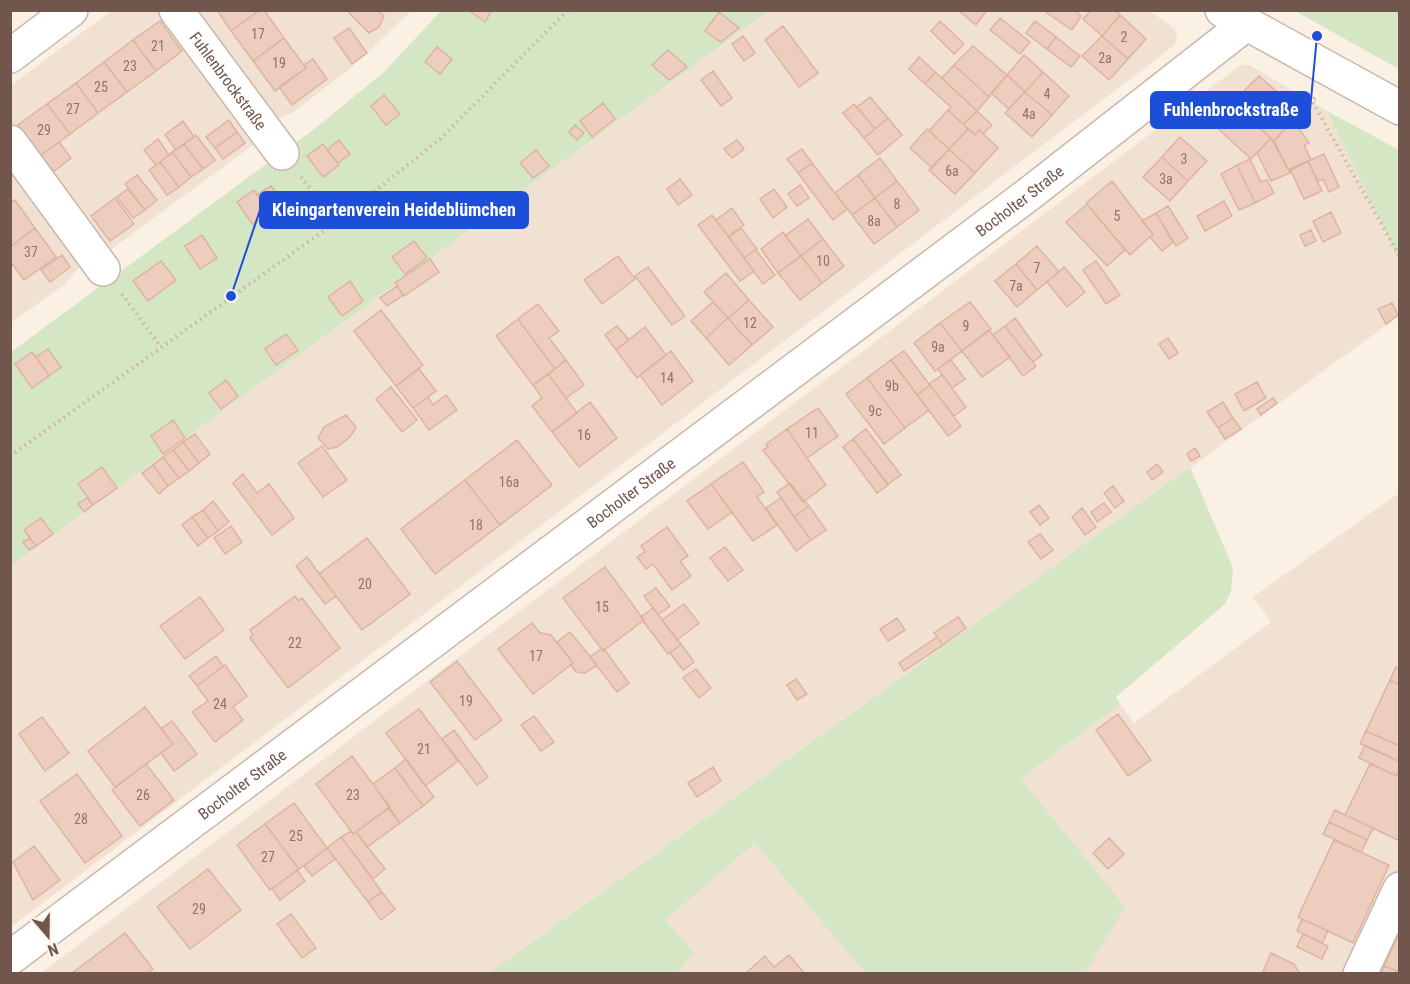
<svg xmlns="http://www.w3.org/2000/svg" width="1410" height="984" font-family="'Roboto Condensed',sans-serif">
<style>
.residential{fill:#f1e1d3}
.green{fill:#d4e6c4}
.building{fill:#edcebe;stroke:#deb3a0;stroke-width:1.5}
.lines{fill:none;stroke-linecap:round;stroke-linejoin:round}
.minor-casing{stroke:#cab7ac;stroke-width:36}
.tertiary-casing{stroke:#cab7ac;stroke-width:36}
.path{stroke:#d1b1a2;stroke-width:4;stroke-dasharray:1.5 4.5;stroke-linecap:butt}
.minor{stroke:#fff;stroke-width:33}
.tertiary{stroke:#fff;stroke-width:33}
.labels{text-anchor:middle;stroke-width:6;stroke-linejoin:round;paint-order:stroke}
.number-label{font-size:14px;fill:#8f7468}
.street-label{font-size:16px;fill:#70564c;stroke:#fdf4ea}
.leader{fill:none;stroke:#1d4ed8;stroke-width:2}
.callout-dot{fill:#1d4ed8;stroke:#fdf4ea;stroke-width:2}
.callout{fill:#1d4ed8;stroke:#1d4ed8;stroke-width:2}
.callout-label{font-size:18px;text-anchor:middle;font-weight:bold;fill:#fff}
</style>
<rect width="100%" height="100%" fill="#faf0e4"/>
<path class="residential" d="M164,10L261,139L105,254L11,127L10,86L111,11Z
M1148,10L1174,28L1177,35L1175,44L1167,51L11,927V566L768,11Z
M189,11H411L352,67L292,113L278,118H268Z
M1241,65H1249L1327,111L1399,261V316L872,699L489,973L40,974Z
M10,159L81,256L79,267L65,284L11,323Z
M1399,493V973H1085L1124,907L1021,779L1120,704L1134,723L1271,622L1253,597Z
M755,843L865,973H676L694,953L664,920Z"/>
<path class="green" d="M441,11H768L11,566V352L317,127L384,72Z
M1295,11H1399V69Z
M1327,111L1399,150V261Z
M1190,467L1233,568L1231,591L1225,604L1116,697L1120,704L1021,779L1125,907L1085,973H865L755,843L665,920L694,953L676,973H489L872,699Z"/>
<path class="building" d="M217,10H260L231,31Z
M260,10H264L284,38L253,61L231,31Z
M351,10H377L384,16L379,27L369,33L349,13Z
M468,10H492L485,22Z
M958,10H987L976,25Z
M1049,10H1074L1081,16L1072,30L1047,13Z
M1091,10H1115L1120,15L1102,36L1083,19Z
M719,12L739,28L721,42L705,31Z
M1120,15L1146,39L1128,59L1102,36Z
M1000,18L1030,42L1020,54L990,30Z
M160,21L182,51L156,71L133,40Z
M940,21L964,44L954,54L931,31Z
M1035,21L1056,37L1047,49L1026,33Z
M783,26L818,73L799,87L765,40Z
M349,28L367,53L352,64L334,38Z
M743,36L755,53L744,61L732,44Z
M1102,36L1128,59L1109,80L1082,56Z
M1056,37L1080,56L1071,67L1047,49Z
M284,38L306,68L275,91L253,61Z
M133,40L156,71L127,92L104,62Z
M973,46L1007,75L989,97L954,65Z
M437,47L452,59L440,74L425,62Z
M668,50L687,67L669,80L652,65Z
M1024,55L1043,72L1025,92L1007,75Z
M919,57L935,72L925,84L909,69Z
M313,59L327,79L292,105L279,87L306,68L304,65Z
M104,62L127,92L98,113L76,83Z
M954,65L989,97L977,111L942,78Z
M713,71L732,98L721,106L701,80Z
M935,72L977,111L963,124L948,110L951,107L925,84Z
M1043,72L1069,96L1052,115L1025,92Z
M1007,75L1025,92L1009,109L991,93Z
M1259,76L1286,100L1279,107L1293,120L1274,141L1232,103Z
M76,83L98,113L70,134L47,104Z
M1025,92L1052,115L1032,137L1005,113Z
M384,95L400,114L386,125L371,106Z
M870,97L888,118L875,129L857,107Z
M603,103L615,119L592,137L580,121Z
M1232,103L1271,138L1251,159L1213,124Z
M47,104L70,134L41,155L18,125Z
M854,104L875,129L864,138L843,113Z
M948,110L968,129L949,149L929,131Z
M977,111L992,125L983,134L979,130L975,135L963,124Z
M888,118L902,135L878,155L864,138Z
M229,120L237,132L215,148L206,137Z
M1293,120L1309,143L1304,145L1311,160L1289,171L1274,141Z
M183,121L194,137L176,150L165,135Z
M575,125L584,133L577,140L569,132Z
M927,129L949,149L932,168L910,148Z
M968,129L975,135L979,130L998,148L975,173L949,149Z
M237,132L245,143L223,159L215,148Z
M196,135L215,160L203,169L184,144Z
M1180,137L1207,161L1188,181L1162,157Z
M1271,138L1290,173L1271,181L1257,153Z
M158,139L169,155L156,165L144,150Z
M339,140L350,154L338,163L327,150Z
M737,140L744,149L732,158L724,149Z
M59,142L71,158L53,172L41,155Z
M184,144L203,169L191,177L172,152Z
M323,144L339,165L323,177L307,156Z
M802,149L812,163L798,173L787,159Z
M949,149L975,173L955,194L929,170Z
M536,150L549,166L533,178L520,163Z
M172,152L191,177L179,187L160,162Z
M1324,154L1339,187L1329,192L1323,179L1318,181L1308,161Z
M1162,157L1188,181L1170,201L1143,177Z
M880,158L897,181L875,198L858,175Z
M1250,159L1261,182L1267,180L1274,193L1255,203L1237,165Z
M1308,161L1322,191L1304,199L1290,169Z
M160,162L179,187L167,195L149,170Z
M812,163L847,209L833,220L798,173Z
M1237,165L1255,203L1239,210L1221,174Z
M137,175L157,200L145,210L125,184Z
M858,175L875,198L852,215L835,193Z
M680,179L692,195L678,205L667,189Z
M897,181L919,210L897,227L875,198Z
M1112,181L1153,234L1130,255L1086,203Z
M800,185L809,198L797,206L788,194Z
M271,186L284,203L270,212L257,195Z
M128,189L145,210L133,218L117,197Z
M774,189L787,207L773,218L760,199Z
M254,190L270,212L253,225L237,202Z
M115,198L134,224L110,241L91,216Z
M875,198L897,227L874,244L852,215Z
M15,200L35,228L10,247V203Z
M1224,201L1232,216L1205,231L1197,216Z
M1087,204L1125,250L1107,266L1066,222Z
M1168,206L1188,238L1176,246L1156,213Z
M732,208L744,225L728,236L716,220Z
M1331,212L1341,233L1323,242L1313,221Z
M1156,213L1173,242L1162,251L1150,237L1153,234L1142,221Z
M712,215L754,271L740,281L698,225Z
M808,219L823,239L801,256L785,236Z
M35,228L56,257L24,280L10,261V247Z
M741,228L757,249L744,258L729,237Z
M1311,230L1316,241L1305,246L1300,235Z
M783,232L801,256L778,273L761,249Z
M202,235L217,258L200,269L185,246Z
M823,239L844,266L822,283L801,256Z
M414,241L427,258L405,274L392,257Z
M1037,246L1059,272L1037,290L1016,264Z
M756,250L775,275L763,284L744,258Z
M62,255L70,267L50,282L41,270Z
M618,256L635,279L602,304L584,280Z
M801,256L822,283L800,300L778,273Z
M430,259L439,272L404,296L395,283Z
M161,261L176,280L148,301L133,281Z
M1096,261L1120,295L1106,304L1083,270Z
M1016,264L1037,290L1017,307L995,281Z
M648,267L685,316L672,325L635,276Z
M1064,267L1085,292L1067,307L1047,282Z
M726,273L749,300L728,318L704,292Z
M350,281L363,301L342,316L328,297Z
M397,286L403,295L387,306L380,298Z
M749,300L773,327L752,345L728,318Z
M713,302L728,318L706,338L691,321Z
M970,302L991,329L962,351L940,323Z
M1392,303L1398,315L1386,324L1378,309Z
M538,304L559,331L549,338L566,360L555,369L518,319Z
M381,310L423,365L396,386L354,331Z
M728,318L752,345L729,365L706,338Z
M1015,318L1042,355L1033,362L1005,326Z
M518,319L555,369L533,385L496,336Z
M940,323L962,351L935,371L914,343Z
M617,326L629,340L616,350L605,335Z
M1005,326L1036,366L1023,376L993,335Z
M645,327L666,355L637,378L616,350Z
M989,330L1010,357L982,377L962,351Z
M286,334L298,350L276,365L265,349Z
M1168,338L1178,353L1169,359L1159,344Z
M48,349L61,367L49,376L36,357Z
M671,351L693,381L662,405L640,375Z
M904,351L930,385L917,395L891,360Z
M32,352L49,376L32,388L15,364Z
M566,360L584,385L566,398L548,374Z
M891,360L929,410L905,428L867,378Z
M951,360L965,379L952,388L938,369Z
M419,369L436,391L413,408L396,386Z
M548,374L577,413L552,432L532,406L542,398L533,385Z
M942,375L966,407L954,416L929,384Z
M867,378L905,428L884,444L846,394Z
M226,380L238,396L221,409L209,393Z
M1257,382L1266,398L1244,411L1235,394Z
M930,385L961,426L948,436L917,395Z
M391,387L417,420L402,432L376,399Z
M446,395L457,410L429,430L413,408L428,397L433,405Z
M1273,398L1277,403L1261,415L1257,409Z
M590,402L617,438L579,467L552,432Z
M1223,402L1233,418L1218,428L1207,412Z
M818,408L838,436L807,458L787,429Z
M346,415L356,427L350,437L337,447L328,449L318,438L324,427Z
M1233,418L1241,429L1225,439L1218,428Z
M173,420L185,438L163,454L151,436Z
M787,429L826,485L803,502L763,450L768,447L766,444Z
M866,429L901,475L888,484L853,439Z
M195,434L210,454L199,463L183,442Z
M853,439L888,485L877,493L843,447Z
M517,440L552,485L500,525L465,480Z
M183,442L199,463L189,471L173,450Z
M322,446L347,480L323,497L298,463Z
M1195,448L1200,456L1191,461L1187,454Z
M173,450L189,471L179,478L163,457Z
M163,457L179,478L168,486L153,465Z
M743,462L764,492L757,497L777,525L753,541L711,484Z
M1157,464L1163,472L1152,480L1147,472Z
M153,465L168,486L159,494L142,473Z
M102,467L117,488L93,505L78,484Z
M243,474L257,493L269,484L294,518L272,535L233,483Z
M465,480L500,525L435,574L401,529Z
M790,483L809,506L794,517L777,492Z
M711,484L732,512L708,529L687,501Z
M1113,486L1124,501L1115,508L1104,493Z
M87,498L93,505L84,512L78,504Z
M781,498L811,540L796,551L766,508Z
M213,501L229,522L218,531L203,510Z
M1104,503L1111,512L1097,522L1091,512Z
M1039,505L1049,518L1040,525L1030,512Z
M809,506L826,530L811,540L794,517Z
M1082,508L1096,527L1085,535L1072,517Z
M203,510L218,531L208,538L192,517Z
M192,517L208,538L198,546L182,525Z
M41,518L53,534L36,546L24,530Z
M231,526L242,542L225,554L214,538Z
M667,527L688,556L680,561L691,576L672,590L653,564L646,569L637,557L645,552L641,546Z
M1040,534L1053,550L1041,559L1028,542Z
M30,538L36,546L29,550L23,542Z
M367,538L410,594L362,630L319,574Z
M725,547L743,570L728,581L710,558Z
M307,557L336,596L325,604L296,566Z
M605,567L644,620L603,651L563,598Z
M656,588L670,606L658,615L644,596Z
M295,596L299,601L302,598L340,648L288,688L250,638L253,635L250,630Z
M200,597L224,630L185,659L160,626Z
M684,604L699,623L677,640L662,620Z
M653,608L681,644L668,654L643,621L641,617Z
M958,617L966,628L943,645L934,633Z
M897,618L905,630L888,641L880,629Z
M532,623L540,633L551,635L573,663L533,694L498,649Z
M570,632L597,665L585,673L576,672L571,665L573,663L557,642Z
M937,637L943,645L904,671L899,663Z
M681,644L694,662L683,670L670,653Z
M601,649H604L629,683L617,692L590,657Z
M216,656L223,666L197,686L189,676Z
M457,661L502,720L475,740L430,682Z
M225,665L247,696L233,707L243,720L215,742L192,712L208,701L197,686Z
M1396,667L1400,669V685L1390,680Z
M696,669L711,688L699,698L683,678Z
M796,679L807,694L797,700L787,685Z
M1390,680L1400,685V746L1366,731Z
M145,707L173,744L115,787L88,751Z
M419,709L458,761L425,786L386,733Z
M1118,714L1151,760L1128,776L1096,730Z
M534,716L554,742L541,751L521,725Z
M42,717L69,753L45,771L19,734Z
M172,721L197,754L174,771L161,753L173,744L161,729Z
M454,730L488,777L477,785L442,739Z
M1366,731L1400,746L1398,761L1360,744Z
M1365,745L1400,762L1397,776L1359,758Z
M352,756L390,807L353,834L316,784Z
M406,759L434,797L423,806L395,768Z
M146,764L174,800L140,826L112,790Z
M1370,764L1400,777V841L1345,815Z
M713,767L721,781L697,797L688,783Z
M395,768L423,806L400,823L373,784Z
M77,774L122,836L85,863L40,801Z
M294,803L327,848L299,869L265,824Z
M388,808L400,823L367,847L356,832Z
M1335,810L1373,828L1367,840L1329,822Z
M1329,822L1367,840L1361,852L1323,834Z
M265,824L299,869L270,890L237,845Z
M351,831L353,834L356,832L385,869L373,879L341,837Z
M341,837L382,892L368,902L327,848Z
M1109,838L1124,854L1108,869L1093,853Z
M1334,840L1389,865L1353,943L1298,917Z
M34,846L60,880L33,900L13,862Z
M327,848L335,859L312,876L304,866Z
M208,869L241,910L190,949L157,907Z
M297,870L305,881L280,900L272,889Z
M382,892L395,909L381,920L368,902Z
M291,914L316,948L302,958L277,924Z
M1302,919L1328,931L1322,943L1297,931Z
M1400,932V972L1384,966Z
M125,933L153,969L147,974H71Z
M1303,934L1328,946L1322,959L1297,947Z
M1271,953L1294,964L1300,974H1262Z
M789,955L805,974H745L765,956L774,967Z
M1384,966L1400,972V974H1381Z"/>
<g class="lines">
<g class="minor-casing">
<g id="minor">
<path id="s1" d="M176,10L282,153"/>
<path d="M10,56L71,10"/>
<path d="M10,142L103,269"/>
<path id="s2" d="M10,958L1029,194L1246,24"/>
<path d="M1360,974L1400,889"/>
</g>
</g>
<g class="tertiary-casing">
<path id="tertiary" d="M1222,10L1400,108"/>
</g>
<path class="path" d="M1315,98L1312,101L1400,257
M301,177L336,222
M122,294L161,347
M10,456L336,222L440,139L568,10"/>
<use href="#minor" class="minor"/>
<use href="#tertiary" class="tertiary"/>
</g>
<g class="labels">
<g class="number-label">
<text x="258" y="39">17</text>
<text x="1124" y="42">2</text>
<text x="158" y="51">21</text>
<text x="1105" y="63">2a</text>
<text x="279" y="68">19</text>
<text x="130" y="71">23</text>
<text x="101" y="92">25</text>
<text x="1047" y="99">4</text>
<text x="73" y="114">27</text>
<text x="1029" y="119">4a</text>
<text x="44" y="135">29</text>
<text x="1184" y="164">3</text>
<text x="952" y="176">6a</text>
<text x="1166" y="184">3a</text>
<text x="897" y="209">8</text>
<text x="1117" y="221">5</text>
<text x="874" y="226">8a</text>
<text x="31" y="257">37</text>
<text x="823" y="266">10</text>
<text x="1037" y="273">7</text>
<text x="1016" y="291">7a</text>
<text x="750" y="328">12</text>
<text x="966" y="331">9</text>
<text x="938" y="352">9a</text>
<text x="667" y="383">14</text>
<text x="892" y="391">9b</text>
<text x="875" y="416">9c</text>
<text x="812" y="438">11</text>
<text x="584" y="440">16</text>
<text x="509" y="487">16a</text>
<text x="476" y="530">18</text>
<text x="365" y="589">20</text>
<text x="602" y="612">15</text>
<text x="295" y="648">22</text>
<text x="536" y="661">17</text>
<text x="466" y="706">19</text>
<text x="220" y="709">24</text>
<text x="424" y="754">21</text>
<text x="143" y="800">26</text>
<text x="353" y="800">23</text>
<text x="81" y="824">28</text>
<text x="296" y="841">25</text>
<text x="268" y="862">27</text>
<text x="199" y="914">29</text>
</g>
<g class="street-label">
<text dy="6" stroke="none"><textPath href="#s1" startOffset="88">Fuhlenbrockstraße</textPath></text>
<text dy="6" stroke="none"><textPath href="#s2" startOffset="1262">Bocholter Straße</textPath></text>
<text dy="6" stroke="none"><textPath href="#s2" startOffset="776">Bocholter Straße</textPath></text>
<text dy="6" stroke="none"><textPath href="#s2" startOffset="290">Bocholter Straße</textPath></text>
</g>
</g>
<path class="leader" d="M1317 36L1310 110M231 296L260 210"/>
<g class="callout-dot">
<circle cx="1317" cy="36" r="6"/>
<circle cx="231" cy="296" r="6"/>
</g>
<g class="callout">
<rect x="1151" y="92" width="159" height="36" rx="6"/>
<rect x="260" y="192" width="268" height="36" rx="6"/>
</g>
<g class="callout-label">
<text x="1231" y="116">Fuhlenbrockstraße</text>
<text x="394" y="216">Kleingartenverein Heideblümchen</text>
</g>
<rect width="1410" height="984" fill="none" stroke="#70564c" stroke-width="24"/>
<g transform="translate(48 936) rotate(160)" stroke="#fdf4ea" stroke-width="4.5" paint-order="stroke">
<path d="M0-4.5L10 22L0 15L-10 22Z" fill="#70564c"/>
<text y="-9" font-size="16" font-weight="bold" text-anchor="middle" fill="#70564c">N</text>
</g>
</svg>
